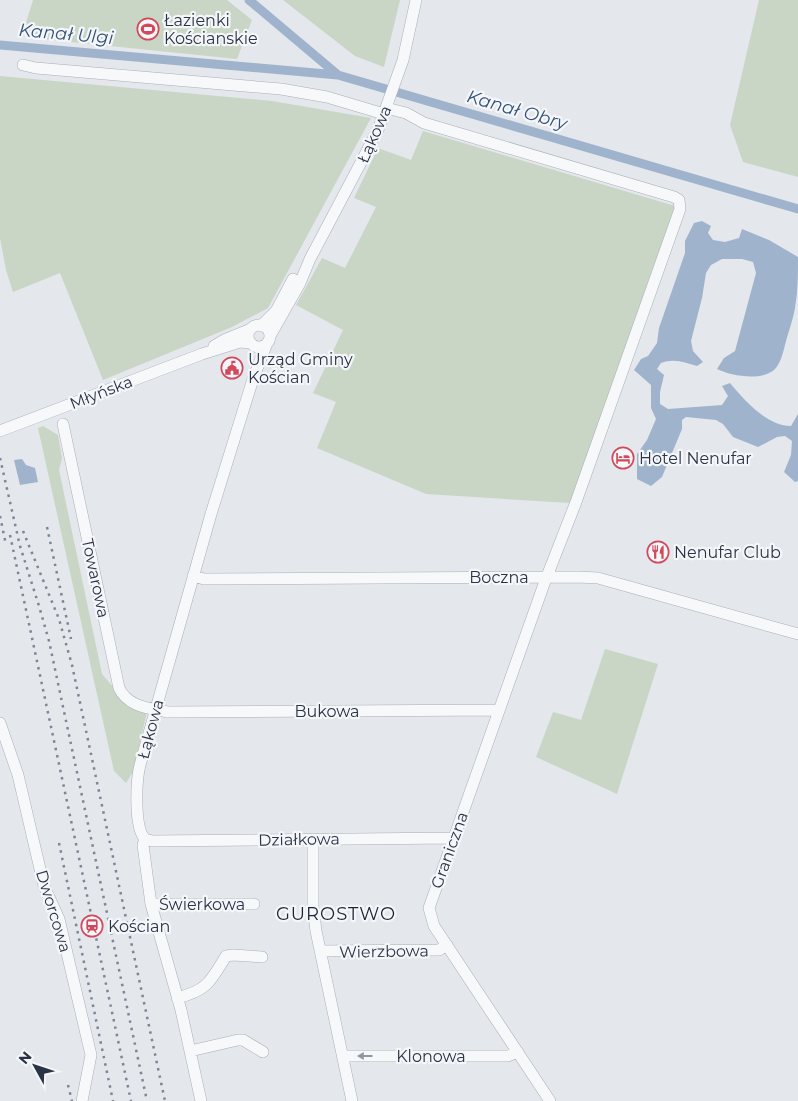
<svg xmlns="http://www.w3.org/2000/svg" width="798" height="1101" font-family="Montserrat,sans-serif">
<style>
.green{fill:#c9d6c5}
.water{fill:#9fb4cc}
.lines{fill:none;stroke-linecap:round;stroke-linejoin:round}
.canal{stroke:#9fb4cc;stroke-width:9}
.minor-casing{stroke:#a9aeb7;stroke-width:12}
.minor{stroke:#f7f8fa;stroke-width:11}
.rail{stroke:#7d8696;stroke-width:2.5;stroke-dasharray:2.5 5;stroke-linecap:butt}
.oneway{fill:#9196a0}
.labels{text-anchor:middle;stroke-width:4.5;stroke-linejoin:round;paint-order:stroke}
.poi-label{font-size:16px;fill:#2b3445;stroke:#f4f6f9;text-anchor:start}
.street-label{font-size:16px;fill:#2b3445;stroke:#f4f6f9}
.water-label{font-size:18px;font-style:italic;fill:#34527a;stroke:#f4f6f9}
.neighbourhood-label{font-size:18px;letter-spacing:1px;fill:#1d2536;stroke:#f4f6f9}
</style>
<rect width="100%" height="100%" fill="#e4e7ec"/>
<path class="green" d="M33,0H227L252,20L237,59L42,39L23,32Z
M283,0H400L384,67L355,56Z
M759,0H798V177L743,162L730,125Z
M0,76L272,101L371,118L268,308L232,327L103,380L60,273L13,292L6,270L0,238Z
M423,131L675,206L570,503L426,494L317,448L336,402L313,393L343,330L296,305L322,258L345,268L376,207L354,198L378,148L411,160Z
M43,426L58,435L62,458L59,470L102,674L115,689L147,712L133,772L126,783L114,771L38,428Z
M605,649L658,664L617,794L536,757L553,712L581,720Z"/>
<path class="water" d="M702,221L711,226L708,233L713,240L725,242L739,238L742,229L769,240L798,257C798,274 798,291 795,308C793,320 788,333 785,345C783,353 780,365 774,370C761,381 731,376 717,369L724,358L735,351L756,273L753,262L742,259H722L711,265L706,273L702,298L691,341L693,351L703,362L697,366C685,362 673,358 661,363L657,369L664,375L660,392V404L668,409L722,405L728,396L722,386L730,383C745,401 767,426 791,426L798,414V481L795,482L784,472L791,455L792,441L785,436L777,437L758,447L733,437L723,424L716,420L686,417L682,420V429L662,477L651,486L637,479V454L647,440L656,419L651,408V385L634,370L641,359L648,356L657,343L659,328L685,253V241L694,223Z
M22,459L26,465L35,468L38,482L20,485L14,460Z"/>
<g class="lines">
<path class="canal" d="M249,0L338,75L798,209
M0,45L338,75"/>
<g class="minor-casing">
<path id="minor" d="M23,65L36,68L281,89L327,97L384,114
M386,108L406,113L424,123L674,197L679,200L680,209L576,502L544,584L429,908L434,926L550,1101
M248 336a11 11 0 1 1 22 0a11 11 0 1 1-22 0Z
M261,326L276,311L293,279
M270,336L300,283L310,259L378,130L403,60L416,0
M214,346L226,339L251,329
M63,424L119,688C128,707 149,708 168,712L499,710
M0,431L202,354L240,342L251,343
M193,576L204,579L578,577L598,578L798,634
M0,723L18,775L44,886L59,919L91,1055L82,1101
M145,839C134,828 136,781 140,765L211,514L253,379L267,343
M145,839L152,841L453,838
M145,839L143,845L151,904L181,1010L201,1101
M313,839V906L316,931L352,1101
M151,904H254
M320,951L439,950L447,945
M177,998C208,990 210,982 226,956L233,955L262,957
M190,1051L238,1040H243L263,1052
M343,1056H508L518,1052"/>
</g>
<use href="#minor" class="minor"/>
<path class="rail" d="M0,458L20,546L39,606L49,641L147,1101
M0,516L6,545
M47,527L71,639
M23,531L59,619L72,665L165,1101
M10,535L131,1101
M59,843L113,1101
M68,1085L72,1101"/>
</g>
<defs><path id="oneway-solid" d="M-6-.8H1V-3.2L6.5 0L1 3.2V.8H-6Z" transform="scale(1.25)"/></defs>
<use class="oneway" href="#oneway-solid" transform="translate(365 1056) rotate(-180)"/>
<defs>
<g id="stadium-ring" transform="scale(1.125)"><circle r="9.5" fill="#f4f6f9" stroke="#d1495b" stroke-width="1.5"/><path d="M0-5a6.5 5 0 1 0 0 10a6.5 5 0 1 0 0-10ZM-3.5-1.8h7v3.6h-7Z" fill="#d1495b"/></g>
<g id="civic-ring" transform="scale(1.125)"><circle r="9.5" fill="#f4f6f9" stroke="#d1495b" stroke-width="1.5"/><path d="M-.6-6.5H3V-4.5H.6V-3L4-1V1h2V6H-6V1h2V-1L-.6-3ZM-1.2 2.5V6h2.4V2.5Z" fill="#d1495b"/></g>
<g id="hotel-ring" transform="scale(1.125)"><circle r="9.5" fill="#f4f6f9" stroke="#d1495b" stroke-width="1.5"/><path d="M-6-4.5h1.5V1H6V5H4.5V3h-9V5H-6ZM-4 0a1.8 1.8 0 1 1 3.6 0ZM.5 0V-2.5h3Q6-2.5 6 0Z" fill="#d1495b"/></g>
<g id="restaurant-ring" transform="scale(1.125)"><circle r="9.5" fill="#f4f6f9" stroke="#d1495b" stroke-width="1.5"/><path d="M-5-6h1v4h1v-4h1v4h1v-4h1v5L-1.5 .5V6h-2V.5L-5-1ZM5-6V6H3V1.5H1.5Q1.5-4 5-6Z" fill="#d1495b"/></g>
<g id="station-ring" transform="scale(1.125)"><circle r="9.5" fill="#f4f6f9" stroke="#d1495b" stroke-width="1.5"/><path d="M-3-6H3Q5-6 5-4V2Q5 4 3 4L4.5 6H3L1.5 4h-3L-3 6H-4.5L-3 4Q-5 4-5 2V-4Q-5-6-3-6ZM-3.5-4v3h7v-3ZM-3.5 1v1.5H-2V1ZM2 1v1.5H3.5V1Z" fill="#d1495b"/></g>
</defs>
<g fill-rule="evenodd">
<use href="#stadium-ring" x="148" y="29"/>
<use href="#civic-ring" x="232" y="368"/>
<use href="#hotel-ring" x="623" y="458"/>
<use href="#restaurant-ring" x="658" y="552"/>
<use href="#station-ring" x="92" y="926"/>
</g>
<g class="labels">
<g class="poi-label">
<text x="164" y="26">Łazienki<tspan x="164" dy="18">Kościanskie</tspan></text>
<text x="248" y="365">Urząd Gminy<tspan x="248" dy="18">Kościan</tspan></text>
<text x="639" y="464">Hotel Nenufar</text>
<text x="674" y="558">Nenufar Club</text>
<text x="108" y="932">Kościan</text>
</g>
<g class="street-label">
<text transform="translate(374 134) rotate(-66)" y="6">Łąkowa</text>
<text transform="translate(101 392) rotate(-21)" y="6">Młyńska</text>
<text x="499" y="583">Boczna</text>
<text transform="translate(96 578) rotate(78)" y="6">Towarowa</text>
<text x="327" y="717">Bukowa</text>
<text transform="translate(150 729) rotate(-75)" y="6">Łąkowa</text>
<text transform="translate(299 839) rotate(-1)" y="6">Działkowa</text>
<text transform="translate(449 850) rotate(-70)" y="6">Graniczna</text>
<text x="202" y="910">Świerkowa</text>
<text transform="translate(54 911) rotate(73)" y="6">Dworcowa</text>
<text transform="translate(384 951) rotate(-1)" y="6">Wierzbowa</text>
<text x="431" y="1062">Klonowa</text>
</g>
<g class="water-label">
<text transform="translate(66 34) rotate(5)" y="6">Kanał Ulgi</text>
<text transform="translate(517 110) rotate(16)" y="6">Kanał Obry</text>
</g>
<g class="neighbourhood-label">
<text x="336" y="920">GUROSTWO</text>
</g>
</g>
<g transform="translate(35 1066) rotate(310)" stroke="#f4f6f9" stroke-width="4" paint-order="stroke">
<path d="M0-4L9 19L0 12L-9 19Z" fill="#2b3445"/>
<text y="-8" font-size="14" font-weight="bold" text-anchor="middle" fill="#2b3445">N</text>
</g>
</svg>
